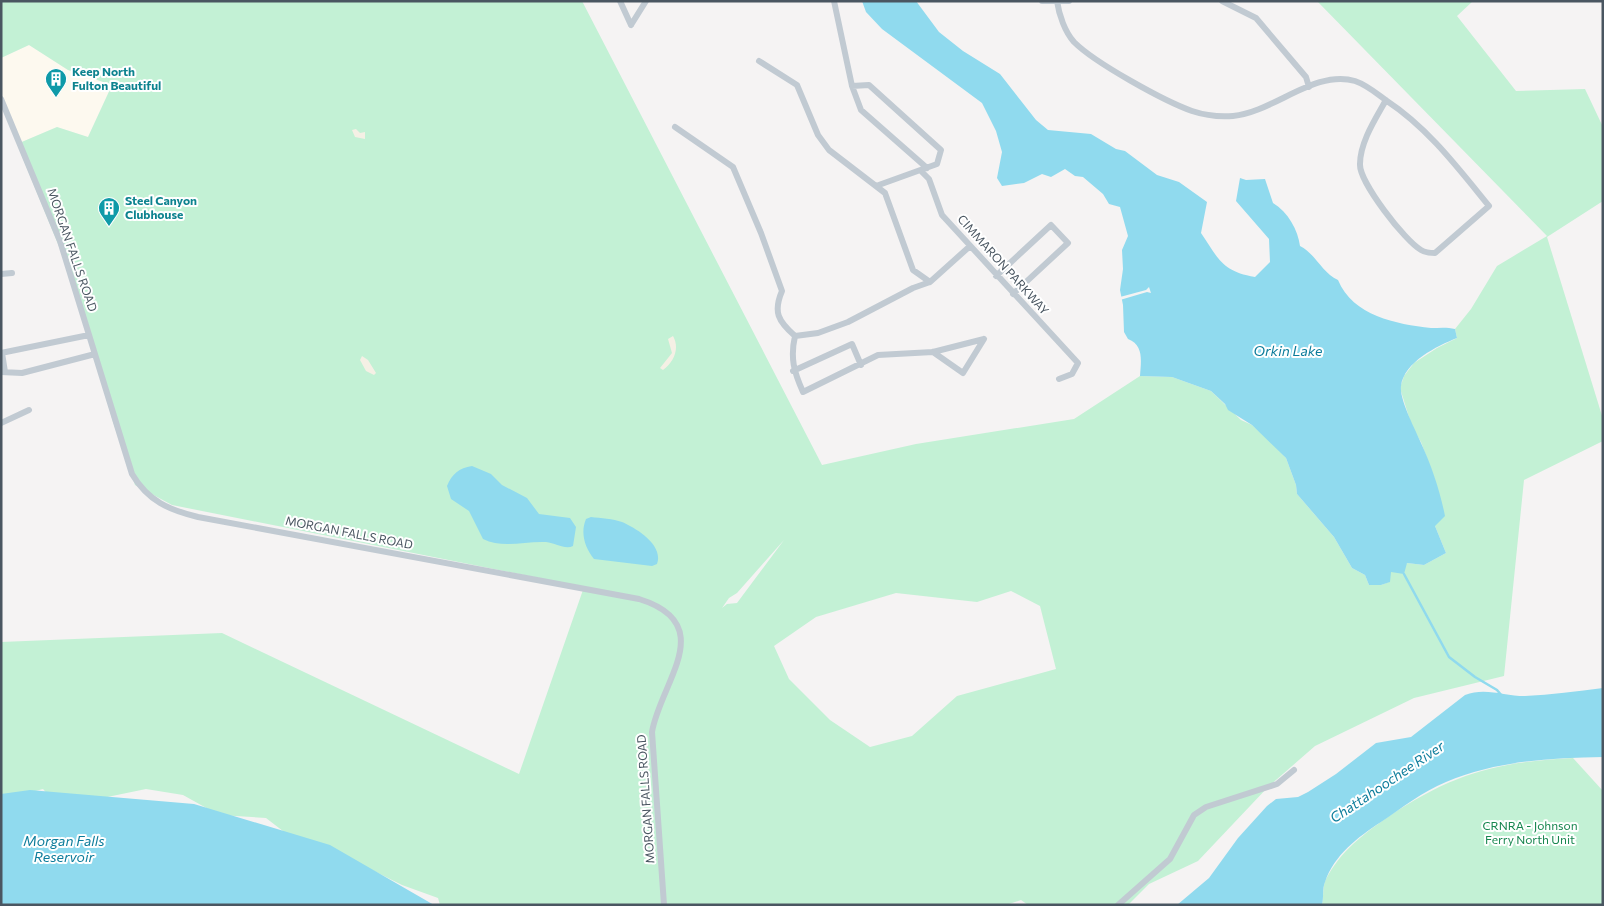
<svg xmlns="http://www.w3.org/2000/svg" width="1604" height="906" font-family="Commissioner,sans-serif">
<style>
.commercial{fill:#fdf9ef}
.green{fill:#c3f1d5;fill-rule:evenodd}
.sand{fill:#f5f0e5}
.water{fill:#90daee}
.pier{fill:#f5f3f3}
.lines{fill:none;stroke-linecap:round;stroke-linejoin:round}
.stream{stroke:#90daee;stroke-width:2.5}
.minor{stroke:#c1cad2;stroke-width:6}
.labels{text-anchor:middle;stroke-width:4;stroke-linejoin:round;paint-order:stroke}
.culture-label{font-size:12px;font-weight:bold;fill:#0d838f;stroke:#fff;text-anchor:start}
.street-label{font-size:12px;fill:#4a5661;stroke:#fff}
.park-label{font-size:12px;fill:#17864f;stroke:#fff}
.water-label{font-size:14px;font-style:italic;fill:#0c7c9b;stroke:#fff}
</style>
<rect width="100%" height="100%" fill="#f5f3f3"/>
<path class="commercial" d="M29,45L68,70L112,85L88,137L57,127L17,144L1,106V58Z"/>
<path class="green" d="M1,1H582L822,465L916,444L1074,419L1140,376L1172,377L1211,391L1241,420L1252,425L1270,441L1286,458L1296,485L1297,494L1334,537L1352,568L1365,575L1369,585H1381L1389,582L1390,572H1398L1407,563L1424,565L1446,553L1435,526V480L1421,442L1412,427L1400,388L1404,376L1414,363L1437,348L1457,338L1455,329L1471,309L1497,266L1547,236L1317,1H1473L1457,16L1516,91L1585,89L1603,127V201L1547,237L1603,419V441L1524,480L1504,676L1414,698L1315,746L1268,787L1198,861L1149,884L1128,905H1028L1021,900L1006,905H440L438,898L402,885L356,862L305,848L266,818L219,815L183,795L146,789L59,807L43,789L12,797L1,794V642L222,633L519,774L584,587L172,505L135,485L113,422L74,283L17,144L57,127L88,137L112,85L68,70L29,45L1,58ZM784,540L737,603L727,604L722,608L729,598L737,593ZM1011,591L1040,606L1056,669L957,696L912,736L870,747L830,720L789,679L774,646L816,617L896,593L977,602Z
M1573,758L1603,791V905H1322C1324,896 1322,887 1326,879C1341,851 1362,835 1388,817C1452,774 1496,762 1573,758Z"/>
<path class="sand" d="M356,129L360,133L365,132V139L355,137L352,130Z
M673,336C680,348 674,362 663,370L660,368L672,353L668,339Z
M362,356L368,360L376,373L374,375L366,371L360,360Z"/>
<path class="water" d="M862,1H916L939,32L963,51L1000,74L1036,120L1048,130L1091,134L1116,149L1125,151L1157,175L1179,182L1207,202L1201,233C1219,259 1221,271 1255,277L1270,262L1269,239L1236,201L1240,178L1246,180L1265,179L1273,203C1288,212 1298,230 1300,246C1316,254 1322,273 1338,280C1353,316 1396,324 1431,328C1439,328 1447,327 1455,329L1457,338C1437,346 1404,362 1401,386C1399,399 1416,431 1421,443C1432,467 1440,491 1445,516L1435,526L1446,553L1424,565L1407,563L1404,574L1391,572L1390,582L1381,585H1369L1365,575L1352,568L1334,537L1297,494L1296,485L1286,458L1252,425L1228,410L1225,404L1211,391L1172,377L1140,376C1141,361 1144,345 1128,339L1124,332L1123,305L1120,290L1123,269L1122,250L1128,236L1120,207L1109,204L1103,194L1083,177L1075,176L1065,169L1051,177L1042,174L1024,183L1002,186L997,178L1002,152L996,131L982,103L882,29L866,12Z
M472,466L491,474L502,485L527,498L539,514L570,518L576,527L573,546C565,550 556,543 546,542C524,541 503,549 483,539L469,511L451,499L447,486C452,474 459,468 472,466Z
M591,517C601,518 613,519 622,522C636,528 664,545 657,564L652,566L594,559C585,548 580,533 586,519Z
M1603,688V757C1550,758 1495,761 1446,782C1422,792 1402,808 1381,822C1358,837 1334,855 1325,882C1322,889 1324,897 1322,905H1177L1209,878L1238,838L1267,806L1276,799L1298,797L1308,792L1336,774L1376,743L1411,737L1465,695C1485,687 1504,696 1525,696C1551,695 1577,691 1603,688Z
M30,790L194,804L330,845L434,905H1V794Z"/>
<path class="pier" d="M1149,287L1151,293L1147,292L1120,300V297L1146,290Z"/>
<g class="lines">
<path class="stream" d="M1404,574L1449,657L1475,677L1497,690L1502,696"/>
<path class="minor" d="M620,1L631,25
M834,1L852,86L869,85L941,150L937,164L876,186
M1042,1H1069
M1057,1C1059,15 1065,32 1074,42C1095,63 1164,101 1192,111C1204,115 1220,117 1233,116C1274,112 1315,69 1355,81C1367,85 1376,93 1387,101C1428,128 1458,168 1489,206L1435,253C1430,253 1426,253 1421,250C1405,241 1359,182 1360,164C1360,142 1376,118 1386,100
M1222,1L1256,18L1306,77L1309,87
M631,25L646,1
M759,61L797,85L818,135L829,150L885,193L913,270L930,282
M852,86L861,110L927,168
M1,99L60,241L132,474C148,501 169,510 198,517L639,599C720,624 660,683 652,732L664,905
M675,127L733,167L761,233L782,291C773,312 778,321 795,336C790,358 794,372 803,392L878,355L933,352L984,339
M921,171L929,179L942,215L1078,363L1072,374L1059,379
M1,274L12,273
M996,276L1051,225L1068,243L1013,294
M795,336L818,333L848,322L913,288L930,282L969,247
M933,352L963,373L984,339
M1,353L89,335
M2,353L5,372
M793,371L852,344L861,365
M1,372L22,373L95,354
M1,423L29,410
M1118,905L1170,859L1194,815L1206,807L1277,784L1294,770"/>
</g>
<defs>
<g id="building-pin" transform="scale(1.125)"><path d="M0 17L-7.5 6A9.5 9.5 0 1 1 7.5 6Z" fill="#0f9aa8" stroke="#fff"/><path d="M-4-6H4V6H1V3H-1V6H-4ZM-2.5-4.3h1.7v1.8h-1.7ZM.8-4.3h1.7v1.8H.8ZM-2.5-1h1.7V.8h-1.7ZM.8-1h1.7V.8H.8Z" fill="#fff"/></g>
</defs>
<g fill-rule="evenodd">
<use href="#building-pin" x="56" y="79"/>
<use href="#building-pin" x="109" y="208"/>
</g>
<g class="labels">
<g class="culture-label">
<text x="72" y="76">Keep North<tspan x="72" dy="14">Fulton Beautiful</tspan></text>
<text x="125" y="205">Steel Canyon<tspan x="125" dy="14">Clubhouse</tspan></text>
</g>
<g class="street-label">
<text transform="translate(72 250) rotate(71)" y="4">MORGAN FALLS ROAD</text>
<text transform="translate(1003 265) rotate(48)" y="4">CIMMARON PARKWAY</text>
<text transform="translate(349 533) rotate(11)" y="4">MORGAN FALLS ROAD</text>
<text transform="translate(646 799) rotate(-94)" y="4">MORGAN FALLS ROAD</text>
</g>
<g class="park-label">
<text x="1530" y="830">CRNRA - Johnson<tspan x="1530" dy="14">Ferry North Unit</tspan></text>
</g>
<g class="water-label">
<text x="1288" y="356">Orkin Lake</text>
<text transform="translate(1387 782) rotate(-34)" y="5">Chattahoochee River</text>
<text x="64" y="846">Morgan Falls<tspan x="64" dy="16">Reservoir</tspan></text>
</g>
</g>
<rect width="1604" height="906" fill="none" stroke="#4a5661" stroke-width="5"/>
</svg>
